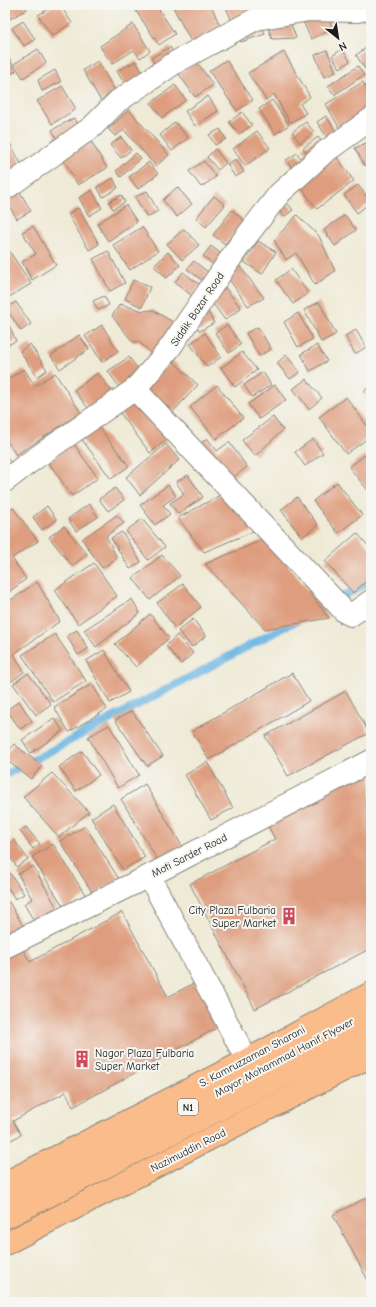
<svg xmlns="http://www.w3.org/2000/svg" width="376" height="1307" font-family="'Comic Neue',sans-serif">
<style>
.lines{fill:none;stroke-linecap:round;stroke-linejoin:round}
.stream{stroke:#67b4e1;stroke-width:8}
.building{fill:#de9d7e}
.street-casing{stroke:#868378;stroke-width:24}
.primary-casing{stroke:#868378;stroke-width:24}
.highway-casing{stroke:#868378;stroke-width:24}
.street{stroke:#fff;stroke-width:22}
.primary{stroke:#fabc8b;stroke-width:22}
.highway{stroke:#fabc8b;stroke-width:22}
.labels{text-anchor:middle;stroke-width:4;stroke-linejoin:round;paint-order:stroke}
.shield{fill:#f6f6f2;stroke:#5d5d5c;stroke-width:1}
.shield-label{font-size:10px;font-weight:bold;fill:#1c1c1c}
.street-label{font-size:11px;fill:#1c1c1c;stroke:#f6f6f2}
.poi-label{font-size:11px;fill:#1c1c1c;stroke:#f6f6f2;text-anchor:end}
</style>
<rect width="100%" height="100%" fill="#f6f6f2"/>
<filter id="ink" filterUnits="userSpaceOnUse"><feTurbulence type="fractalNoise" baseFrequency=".025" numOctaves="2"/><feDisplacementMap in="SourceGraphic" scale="8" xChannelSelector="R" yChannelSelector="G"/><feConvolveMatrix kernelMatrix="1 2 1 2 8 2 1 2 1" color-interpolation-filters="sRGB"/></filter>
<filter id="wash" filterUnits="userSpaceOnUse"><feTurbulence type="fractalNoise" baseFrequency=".012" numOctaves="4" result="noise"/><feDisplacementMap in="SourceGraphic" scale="16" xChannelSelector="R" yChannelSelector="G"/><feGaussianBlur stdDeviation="0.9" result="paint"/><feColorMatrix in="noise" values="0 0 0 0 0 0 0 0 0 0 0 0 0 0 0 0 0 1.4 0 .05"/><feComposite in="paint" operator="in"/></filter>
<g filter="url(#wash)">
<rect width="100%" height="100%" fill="#efead5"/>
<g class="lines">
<path class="stream" d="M312,613L371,581
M5,775L298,620"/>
</g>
<g id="blocks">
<path class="building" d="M5,5H25L27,9L10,19L5,9Z
M55,5H60L72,23L52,36L38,15Z
M132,5H156L175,34L159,45Z
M172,5H211L226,40L198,55Z
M225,5H256L265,34L241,42Z
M267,5H284L296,38L272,39L262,9Z
M322,5L333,29L311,39L297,8Z
M23,21L35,39L24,46L12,28Z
M133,24L150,51L140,58L134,50L112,64L100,46Z
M370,45L371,65L365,69L356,55Z
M170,47L181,66L162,76L151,58Z
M38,49L46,63L23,78L14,64Z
M342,49L350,61L340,68L332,56Z
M327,50L336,72L324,77L315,55Z
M5,51L16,71L5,77Z
M284,52L310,97L300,104L306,113L290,123L274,94L266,100L248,73Z
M226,60L253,100L237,111L209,71Z
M98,61L116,93L101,101L83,70Z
M136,61L148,82L129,92L117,71Z
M197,62L213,85L195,97L179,74Z
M358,66L364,75L334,95L328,86Z
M55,70L61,82L42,91L38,80Z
M363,82L371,96V116L342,133L326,104Z
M175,85L186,100L162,118L151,103Z
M62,86L76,109L52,124L37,101Z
M208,96L218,111L195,126L185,111Z
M272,100L289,125L275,134L259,109Z
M129,110L169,155L156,166L124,130L115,136L108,129Z
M242,112L252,125L239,134L229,122Z
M326,116L339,136L330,142L317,122Z
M74,118L83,132L60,144L52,130Z
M175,122L188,138L172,151L160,135Z
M306,122L314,132L300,143L292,132Z
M220,129L226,139L215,145L209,135Z
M257,131L270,148L245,166L233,149Z
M6,136L24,169L7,177L5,173V137Z
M88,136L107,168L78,185L59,152Z
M121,137L131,150L121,158L110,145Z
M318,137L323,144L308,155L303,148Z
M368,142L371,148V163L365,166L355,148Z
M215,149L226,163L218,170L207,157Z
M333,152L354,181L317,209L296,181Z
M136,153L141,158L121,177L116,171Z
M297,153L302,160L292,168L286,160Z
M236,159L244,172L235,177L227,164Z
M204,161L216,177L201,187L189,171Z
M149,162L158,174L138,189L129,177Z
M113,178L118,188L103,197L97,187Z
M16,185L31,211L17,219L5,199Z
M358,185L371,202L357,213L344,195Z
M177,187L192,204L177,217L163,200Z
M92,190L102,208L89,216L79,198Z
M147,191L158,211L147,217L135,197Z
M121,195L125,202L113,209L109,202Z
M214,196L225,205L206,227L196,218Z
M285,200L293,210L284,217L276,207Z
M126,205L137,222L108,241L97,224Z
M78,208L99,244L89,250L68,214Z
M232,210L245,221L225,244L213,235Z
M297,215L319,236L335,271L315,285L296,253L286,260L274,240Z
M345,215L356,230L335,246L324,230Z
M33,226L56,265L32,280L22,262L36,254L22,232Z
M142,227L158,251L130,270L113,245Z
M184,229L199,245L182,260L167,244Z
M258,241L276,252L262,274L244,262Z
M211,246L225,257L216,267L203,256Z
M8,249L31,284L9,297L5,288V251Z
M108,251L125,283L110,291L93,259Z
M168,252L180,265L167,278L154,266Z
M194,261L209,273L203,281L187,269Z
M238,264L264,298L248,306L226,275Z
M291,269L308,293L293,304L276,280Z
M183,272L200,285L192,296L175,282Z
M133,280L150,287L142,307L125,299Z
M223,285L241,308L225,320L208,297Z
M104,296L109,305L98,310L93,301Z
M16,302L31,324L21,331L6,308Z
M319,302L336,334L321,342L304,310Z
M120,304L143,311L153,310L176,324L153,355L139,342H133L112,316Z
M205,307L214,323L200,331L194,324Z
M298,313L313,339L298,347L284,322Z
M5,316L16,341L5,346Z
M102,325L118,351L102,362L85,336Z
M227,325L241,344L229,353L215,333Z
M258,327L271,349L259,356L246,333Z
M356,330L366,347L355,354L345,336Z
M205,333L221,357L207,367L190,344Z
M79,335L89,349L60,369L51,356Z
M30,344L47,370L37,377L20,351Z
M317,345L327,361L310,371L301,354Z
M242,352L257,370L235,387L221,368Z
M286,355L300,372L290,379L277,363Z
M129,357L140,372L119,387L108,371Z
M172,360L198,385L170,415L144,390Z
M24,369L35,386L55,373L81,413L16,455L5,438V381Z
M263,372L271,385L252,397L244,385Z
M98,373L112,392L88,408L74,390Z
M306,379L322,398L309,409L293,389Z
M217,385L243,418L216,439L190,407Z
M275,385L286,400L259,419L248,404Z
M371,386V402L364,391Z
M133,397L167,440L150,453L117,409Z
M346,397L371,431V436L346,454L319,417Z
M273,417L283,430L255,456L242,440Z
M97,425L129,466L111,479L81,438Z
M207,438L217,451L229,442L247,467L227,482L199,445Z
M313,439L323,453L305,466L295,452Z
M73,443L98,478L72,496L48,462Z
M166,444L179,460L140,495L126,477Z
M5,455L13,466L5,471Z
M365,455L371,463V494L349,467Z
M188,475L203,497L178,514L170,503L184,494L176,482Z
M337,482L362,515L338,533L313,501Z
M168,485L176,496L163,505L170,514L155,525L140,505Z
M115,488L124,500L108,511L99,499Z
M224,493L254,531L204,552L178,518Z
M297,497L318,525L302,537L281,510Z
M89,504L98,517L76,531L68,519Z
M47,506L57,520L42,530L33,517Z
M13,508L38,541L12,558L26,579L5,595V514Z
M117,515L124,523L106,536L117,558L102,568L82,539Z
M142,519L165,547L148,560L126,531Z
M64,526L87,554L72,566L49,537Z
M122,532L141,562L130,569L111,538Z
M357,533L371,549V577L353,593L325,561Z
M267,538L329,618L265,629L205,564Z
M162,555L180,576L150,600L133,578Z
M94,563L117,596L78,624L55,590Z
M37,582L60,621L14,654L24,672L5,686V604Z
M183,584L201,607L175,628L157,603Z
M132,599L140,613L96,647L84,630Z
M150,614L169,638L136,667L115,644Z
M193,619L206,636L192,647L178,631Z
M77,630L88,649L78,655L67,636Z
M55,634L86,681L53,702L22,655Z
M177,635L193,653L181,664L166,646Z
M104,650L129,692L110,703L86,661Z
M28,673L51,704L36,715L13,684Z
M292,673L309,701L209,760L192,731Z
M92,684L107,709L69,732L54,707Z
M346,691L369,733L288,776L265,736Z
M19,701L32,721L20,729L7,710Z
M132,711L163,756L147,766L115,720Z
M54,718L63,731L31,753L22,740Z
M109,725L139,775L118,788L88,737Z
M14,744L42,766L31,779L5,759V756Z
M82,751L99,775L76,791L59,767Z
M207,762L233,808L211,820L185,775Z
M371,767V948L255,1009L190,884L275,839L266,822Z
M52,773L89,812L59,837L23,797Z
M145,784L182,846L158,861L121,799Z
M113,804L145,857L123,870L91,818Z
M85,826L119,879L94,895L60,841Z
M26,827L40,844L33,849L20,831Z
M14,840L28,859L17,867L5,850V847Z
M53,844L86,896L65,909L32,857Z
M33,866L57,908L34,921L24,904L32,899L18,874Z
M10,873L24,894L15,899L7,886L5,887V876Z
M9,902L26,931L5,943V904Z
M122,912L168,997L196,982L220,1026L73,1107L66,1092L13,1121L21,1135L5,1143V952L20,944L30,962Z
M371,1195V1286L333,1215Z"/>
</g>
</g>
<g filter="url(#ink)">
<use href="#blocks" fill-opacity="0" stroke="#868378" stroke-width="1"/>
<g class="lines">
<g class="street-casing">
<path id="street" d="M5,189L92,127L118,101L176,62L256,19L309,10L357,11L371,8
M135,389L345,612L351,615L371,601
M5,481L27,464L135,389L169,349L239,246L279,194L325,152L371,119
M149,876L247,1060
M5,947L149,876L371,761"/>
</g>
<g class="primary-casing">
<path id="primary" d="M5,1183L247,1060L371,993
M5,1244L371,1056"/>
</g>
<g class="highway-casing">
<path id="highway" d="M5,1200L226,1088L371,1012
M5,1218L371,1032"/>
</g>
<use href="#street" class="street"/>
<use href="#primary" class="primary"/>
<use href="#highway" class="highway"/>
</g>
</g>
<defs>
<g id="building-bare" transform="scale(1.38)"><path d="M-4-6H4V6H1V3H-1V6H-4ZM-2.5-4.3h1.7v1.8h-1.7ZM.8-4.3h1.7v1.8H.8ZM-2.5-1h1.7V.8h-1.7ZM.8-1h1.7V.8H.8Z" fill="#d1495b" stroke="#f6f6f2" stroke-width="2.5" paint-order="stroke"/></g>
</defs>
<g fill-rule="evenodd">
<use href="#building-bare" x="289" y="916"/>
<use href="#building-bare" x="82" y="1059"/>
</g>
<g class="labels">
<rect class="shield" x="178" y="1099" width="20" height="16" rx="3"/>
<g class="shield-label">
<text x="188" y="1111">N1</text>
</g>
<g class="street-label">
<text transform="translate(197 309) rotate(-56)" y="4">Siddik Bazar Road</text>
<text transform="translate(189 855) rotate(-27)" y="4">Moti Sarder Road</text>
<text transform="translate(252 1056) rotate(-28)" y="4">S. Kamruzzaman Sharani</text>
<text transform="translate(284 1057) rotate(-28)" y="4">Mayor Mohammad Hanif Flyover</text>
<text transform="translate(188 1150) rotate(-27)" y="4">Nazimuddin Road</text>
</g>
<g class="poi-label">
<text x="276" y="914">City Plaza Fulbaria<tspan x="276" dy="13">Super Market</tspan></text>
<text x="95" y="1057" text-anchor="start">Nagor Plaza Fulbaria<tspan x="95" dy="13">Super Market</tspan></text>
</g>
</g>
<rect width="376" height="1307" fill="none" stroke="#f6f6f2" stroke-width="20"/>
<g transform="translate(338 38) rotate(150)" stroke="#f6f6f2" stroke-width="3" paint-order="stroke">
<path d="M0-3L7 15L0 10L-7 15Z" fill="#1c1c1c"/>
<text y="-6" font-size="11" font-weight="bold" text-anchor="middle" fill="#1c1c1c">N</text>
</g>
</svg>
